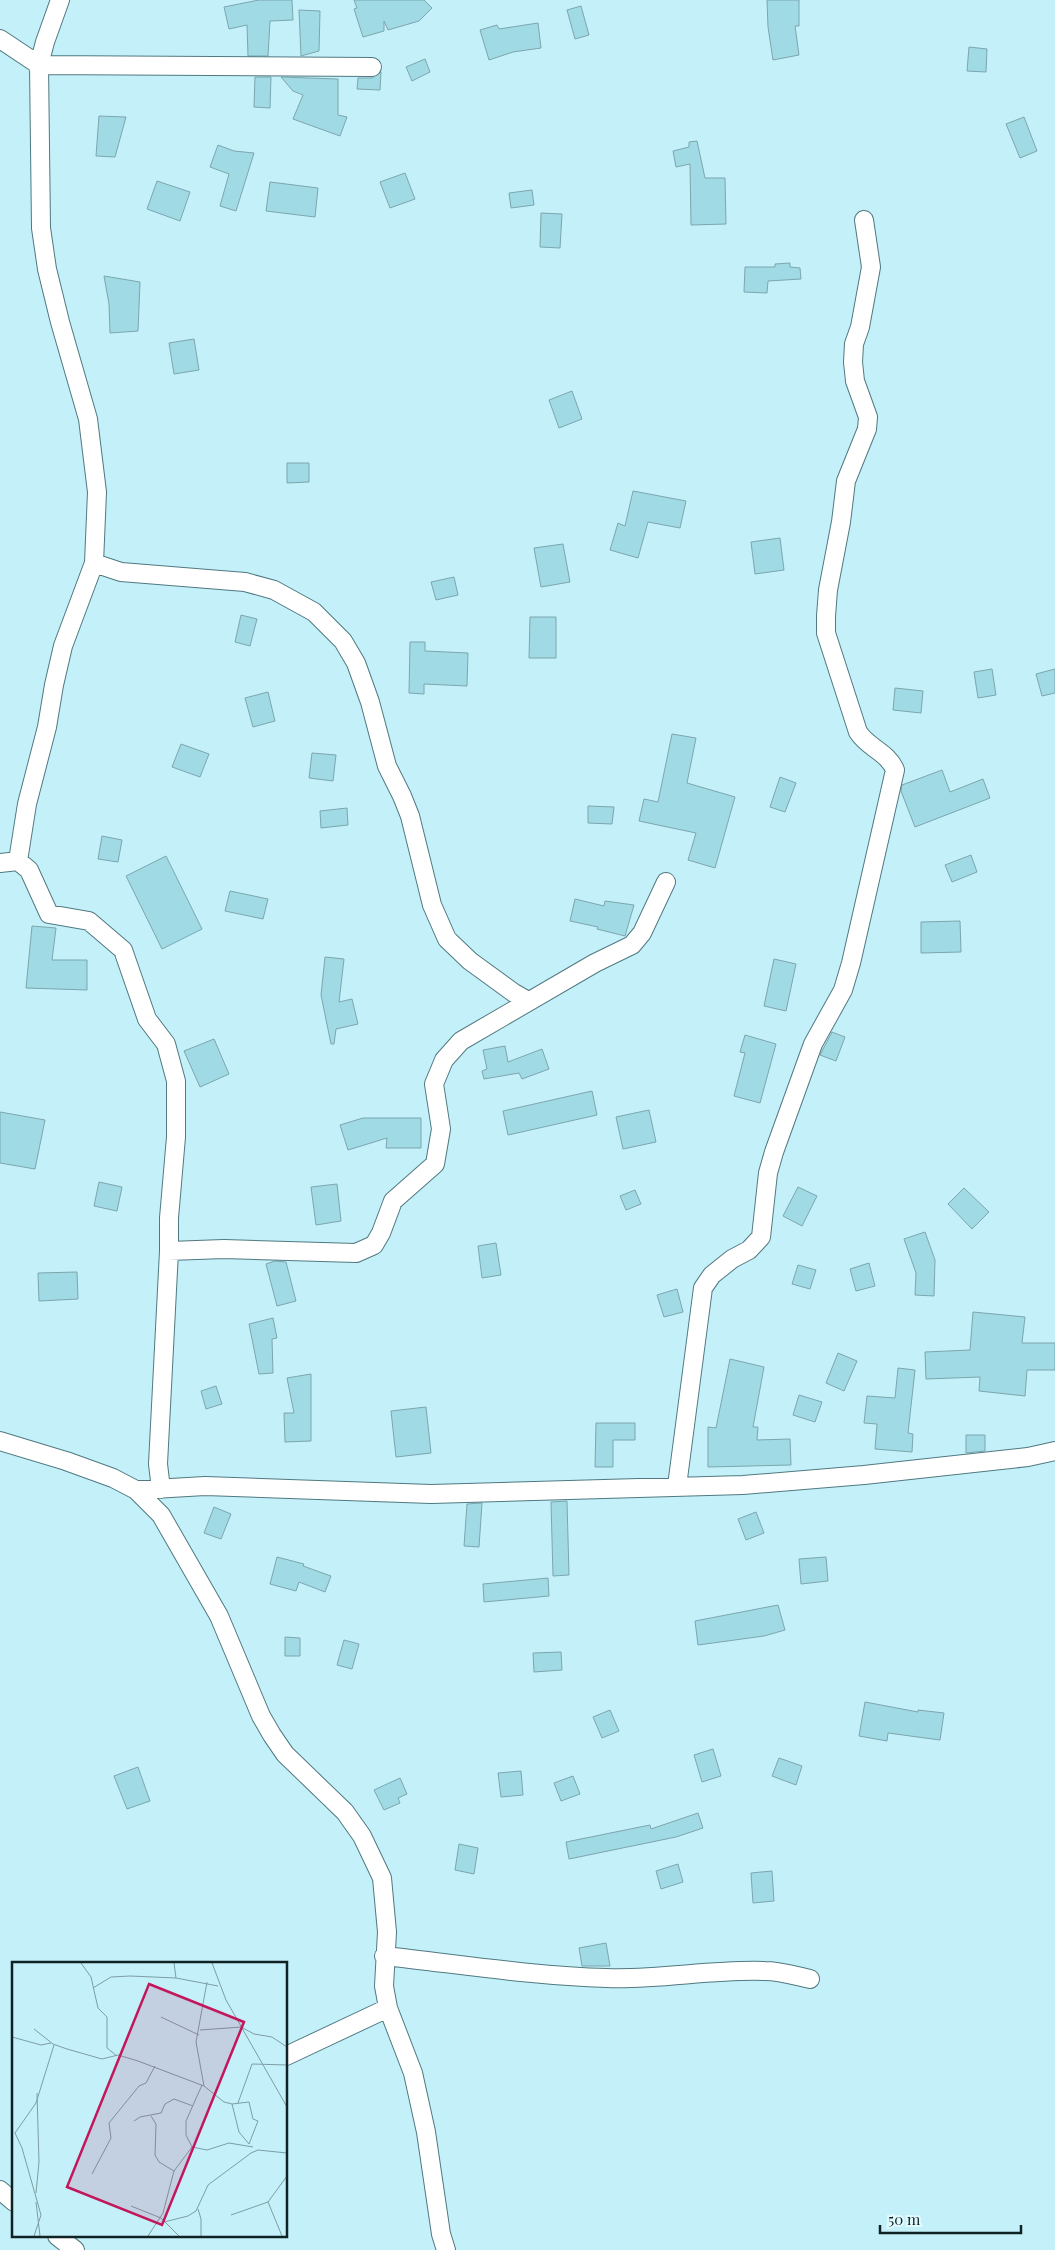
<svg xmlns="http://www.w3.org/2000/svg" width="1055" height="2250" font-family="'Playfair Display',serif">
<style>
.building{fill:#a0dae4;stroke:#7da6ae}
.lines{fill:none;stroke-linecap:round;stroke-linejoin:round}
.street-casing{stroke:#507980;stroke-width:20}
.street{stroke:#fff;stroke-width:18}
.inset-road{fill:none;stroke:#7c9ea4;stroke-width:1}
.view{fill:#c2185b;fill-opacity:0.15;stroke:#c2185b;stroke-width:2.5}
.inset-edge{fill:none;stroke:#112225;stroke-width:2.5}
</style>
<rect width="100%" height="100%" fill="#c4f0f9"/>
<path class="building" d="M259,0H292L293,20L270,21L268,56H248L247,25L229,29L224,7Z
M354,0H424L432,8L419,21L388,30L384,21V31L363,37L354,9L357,8Z
M767,0H799V26H795L799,55L773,60L768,27Z
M581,6L589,35L575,39L567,10Z
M299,10L320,11L319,51L301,56Z
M538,23L541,48L513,52L489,60L480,30L497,25L499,29Z
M969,47L987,49L986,72L967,71Z
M425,59L430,72L412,81L406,67Z
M381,72L380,90L357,89L358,78H372Z
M255,77H271L270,108L254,107Z
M281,77L338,79V115L347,117L340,136L293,119L303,95L293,91Z
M99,116L126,117L115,157L96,156Z
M1024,117L1037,151L1020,158L1006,124Z
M697,141L705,178H725L726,224L691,225L690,164L676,167L673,151L689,147V142Z
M218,145L234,151L254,153L236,211L220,206L229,174L210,167Z
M405,173L415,199L390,208L380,182Z
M157,181L190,192L180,221L147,209Z
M270,182L318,188L315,217L266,211Z
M532,190L534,205L511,208L509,193Z
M541,213L562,214L560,248L540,247Z
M790,263V267L800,268L801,279L768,281L767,293L744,292L745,267H775V264Z
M104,276L140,282L138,331L110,333L109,304Z
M194,339L199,370L174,374L169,343Z
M572,391L582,419L559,428L549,400Z
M287,463H309V482L287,483Z
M633,491L686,501L680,528L648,522L638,558L610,550L618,523L625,526Z
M780,538L784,570L755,574L751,542Z
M563,544L570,582L541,587L534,548Z
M454,577L458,595L436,600L431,582Z
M241,615L257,619L250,646L235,642Z
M530,617H556V658H529Z
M410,642H425V651L468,653L467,686L424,684V694L409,693Z
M992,669L996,695L978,698L974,672Z
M1055,669V693L1042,696L1036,674Z
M895,688L923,691L921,713L893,710Z
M268,692L275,721L253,727L245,698Z
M672,734L696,738L687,783L735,797L715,868L688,860L696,833L639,821L644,799L658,802Z
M181,744L209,754L200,777L172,767Z
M312,753L336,755L333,781L309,778Z
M942,770L950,792L983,779L990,798L915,827L901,791L902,785Z
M780,777L796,783L785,812L770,807Z
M588,806L614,807L612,824L588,823Z
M347,808L348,825L321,828L320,811Z
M102,836L122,840L118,862L98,859Z
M971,855L977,872L952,882L945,865Z
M166,856L202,929L162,949L126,876Z
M230,891L268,899L263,919L225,911Z
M575,899L604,906L605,901L634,905L625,936L597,929L598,927L570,921Z
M960,921L961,952L921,953V922Z
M32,926L56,928L52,960H87V990L26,988Z
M325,957L344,959L339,1002L352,999L358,1024L336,1029L334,1044H331L321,995Z
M774,959L796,964L786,1011L764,1006Z
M832,1032L845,1037L836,1061L820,1055Z
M745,1035L776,1044L760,1103L734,1096L745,1053L740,1052Z
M214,1039L229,1074L200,1087L184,1051Z
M505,1046L508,1062L542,1049L549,1069L522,1079L519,1073L484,1079L482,1071L487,1069L483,1050Z
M592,1091L597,1115L508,1135L503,1111Z
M649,1110L656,1142L623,1149L616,1117Z
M0,1112L45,1120L35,1169L0,1163Z
M363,1118H421V1148H386L387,1138L348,1150L340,1125Z
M99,1182L122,1187L117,1211L94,1206Z
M337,1184L341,1221L316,1225L311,1187Z
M798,1187L817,1196L802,1226L783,1216Z
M964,1188L989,1212L972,1229L948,1204Z
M635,1190L641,1204L626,1210L620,1196Z
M925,1232L935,1260L934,1296L915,1295L916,1273L904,1239Z
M496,1243L501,1275L482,1278L478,1246Z
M275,1261L286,1262L296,1301L277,1306L266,1264Z
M869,1263L875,1286L856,1291L850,1269Z
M798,1265L816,1270L810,1289L792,1284Z
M77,1272L78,1299L39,1301L38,1273Z
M677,1289L683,1312L664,1317L657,1295Z
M973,1312L1025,1317L1022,1343H1055V1370H1027L1025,1396L979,1391L980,1377L926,1379L925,1352L970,1350Z
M273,1318L277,1338L272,1339L273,1373L259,1374L249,1324Z
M838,1353L857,1361L844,1391L826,1383Z
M730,1359L764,1367L753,1427H758L757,1440L790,1439L791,1465L708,1467V1427L716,1428Z
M898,1368L915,1370L908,1433L913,1434L912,1452L875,1449L877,1424L864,1423L867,1396L895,1398Z
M311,1374V1441L285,1442L284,1413H294L287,1378Z
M216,1386L222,1404L206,1409L201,1391Z
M799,1395L822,1402L815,1422L793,1415Z
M426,1407L431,1453L396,1457L391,1411Z
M596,1423H635V1440H613V1467H595Z
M966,1435H985V1451L966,1453Z
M567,1501L569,1575L553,1576L551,1502Z
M482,1503L479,1547L464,1546L467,1504Z
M214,1507L231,1514L221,1539L204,1533Z
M756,1512L764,1533L746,1540L738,1519Z
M277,1557L304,1564L303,1566L331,1576L325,1592L299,1582L296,1591L270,1584Z
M826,1557L828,1581L801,1584L799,1559Z
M548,1578L549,1596L484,1602L483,1584Z
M778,1605L785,1630L764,1636L698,1645L695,1621Z
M285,1637L300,1638V1656H285Z
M344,1640L359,1644L352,1669L337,1665Z
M561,1652L562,1670L534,1672L533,1653Z
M865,1702L918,1712V1710L944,1713L940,1740L888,1733L887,1741L859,1736Z
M610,1710L619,1731L602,1738L593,1717Z
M713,1749L721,1776L702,1782L694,1755Z
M779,1758L802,1766L796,1785L772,1776Z
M138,1767L150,1801L127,1809L114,1776Z
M521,1771L523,1795L501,1797L498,1773Z
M573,1776L580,1794L561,1801L554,1783Z
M400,1778L407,1794L398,1798L400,1803L384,1810L374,1790Z
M698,1813L703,1828L676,1837L569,1859L566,1842L650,1825L651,1829Z
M459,1844L478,1848L474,1874L455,1870Z
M678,1864L683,1882L661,1889L656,1871Z
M772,1871L774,1901L753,1903L751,1873Z
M606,1943L610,1966H582L579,1948Z"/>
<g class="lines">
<g class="street-casing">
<path id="street" d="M0,39L39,65L372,67
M94,563L121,572L245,582L274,590L314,612L343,641L356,663L370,702L387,766L402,796L410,816L432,905L447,939L470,961L514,993L528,1001
M18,861L27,804L47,727L54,685L63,646L94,563L97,492L88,419L60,322L47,269L41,228L39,65L45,42L60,0
M0,863L18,861L29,870L49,914L89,921L123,950L147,1019L166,1044L176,1081V1137L169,1218V1251L158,1464L161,1489
M169,1251L224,1249L356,1253L374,1245L381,1233L393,1201L435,1164L441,1129L434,1084L444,1060L461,1041L595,963L632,945L642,933L666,882
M0,1441L66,1461L113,1478L136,1490L161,1515L219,1616L261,1716L272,1735L285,1754L345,1812L362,1836L382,1878L387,1932L384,1986L388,2008L413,2073L426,2132L441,2234L446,2250
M677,1486L703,1288L712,1275L732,1259L749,1250L761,1237L768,1173L774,1152L813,1044L843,990L851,963L895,770C888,752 868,748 858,732L826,633V616L828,590L841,522L846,481L867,429L868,417L855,381L853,362L854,344L860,327L871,267L864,220
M136,1490L205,1486L431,1494L743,1485L864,1475L1028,1457L1055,1451
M384,1956C458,1964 532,1976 607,1978C660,1980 712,1969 765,1971C780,1971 796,1976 810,1979
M286,2056L388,2008
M0,2190L14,2202
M57,2236L75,2250"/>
</g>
<use href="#street" class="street"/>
</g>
<g transform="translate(12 1962)">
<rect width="275" height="275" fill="#c4f0f9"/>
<path class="inset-road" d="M69,1L79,15L86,46L95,55V86L105,94M162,1L164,16M200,1L214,38L275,145M81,26L99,15L118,14L164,16L206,24M149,55L187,73M231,66L242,72L260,75L275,85M22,67L41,82L55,87L90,97L106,93L126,99L192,124L212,140L220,142L237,140L241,157L246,159L237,182M188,68L230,65M0,75L29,83L39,81M192,124L184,80L195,20M226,141L240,102L275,103M220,142L227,170L237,182M139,154L144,162L143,193L147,200L162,209M122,159L128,155L149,151L153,142L162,137L181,144M180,185L174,173V159L190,123M180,185L195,188L217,181L241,185M80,212L99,176L97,161L127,124L134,121L143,104M24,231L27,200L25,131M24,240L28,274M256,240L270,274M119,244L149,256L167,274M186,247L189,257V274M219,253L256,240L275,214M152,260L176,254L184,249L196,223L239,191L246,188L275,191M22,274L29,253L10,186L3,171L24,141L42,83M136,274L151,251L162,209L180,185"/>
<path class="view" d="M137,22L232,60L150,263L55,225Z"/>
<rect width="275" height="275" class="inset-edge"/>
</g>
<path d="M880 2225v8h141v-8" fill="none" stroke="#112225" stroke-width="2.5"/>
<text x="888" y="2225" font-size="15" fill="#112225" stroke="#e0faff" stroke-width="4" paint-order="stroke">50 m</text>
</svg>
